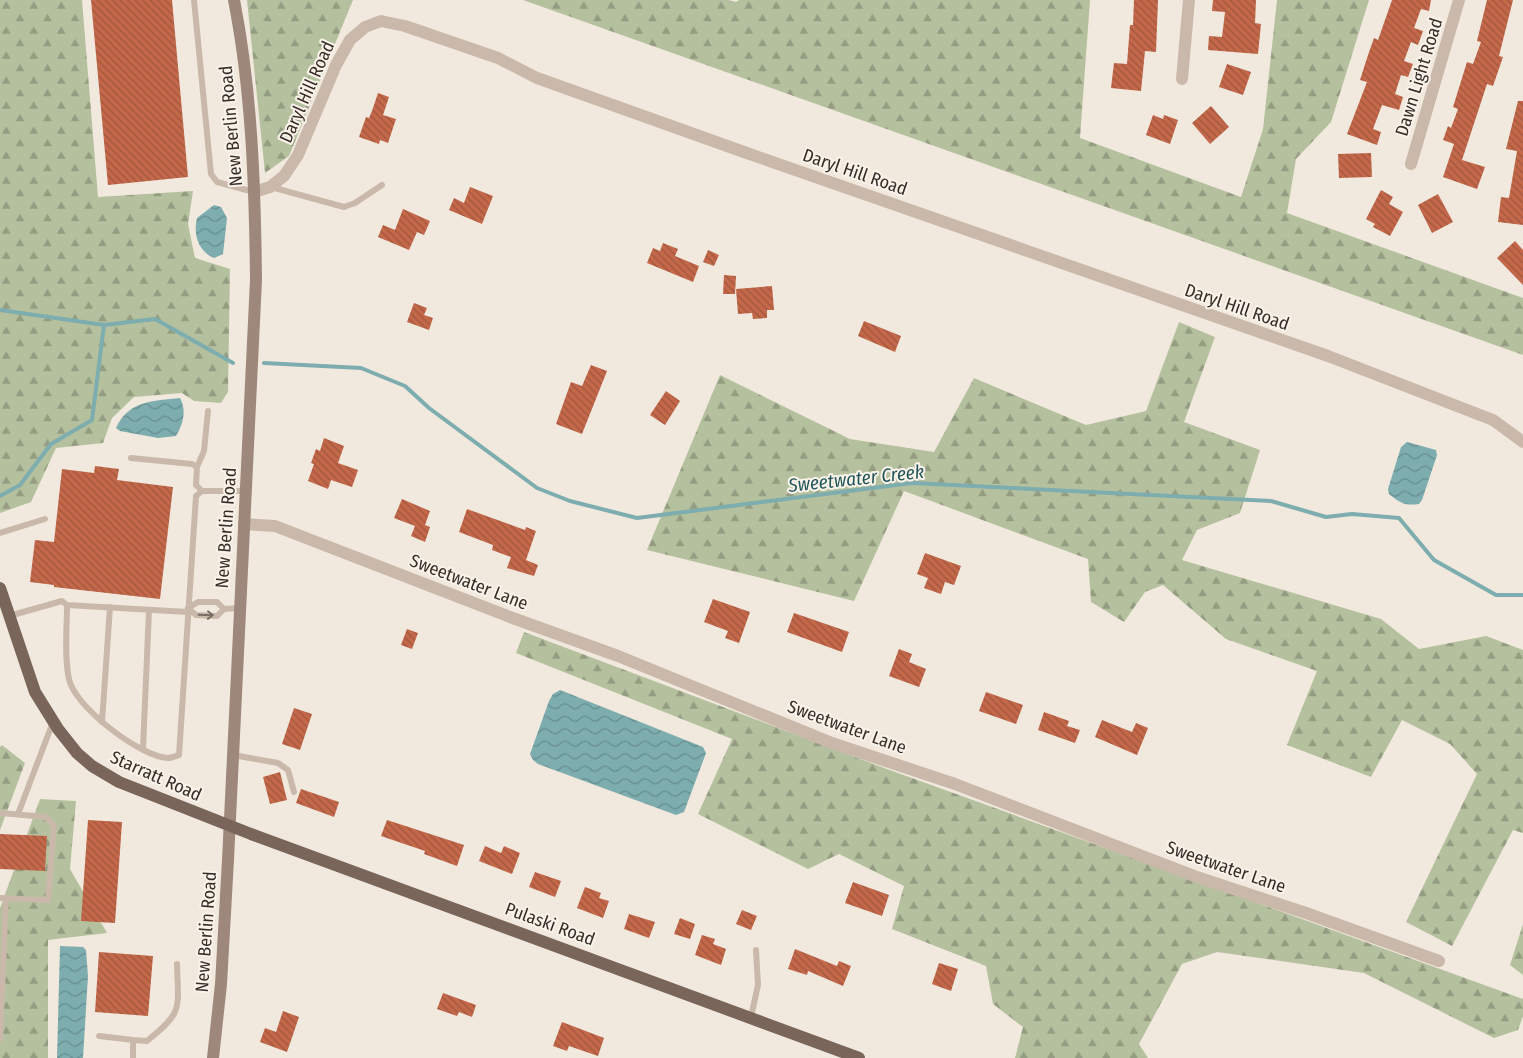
<svg xmlns="http://www.w3.org/2000/svg" width="1523" height="1058" font-family="'Fira Sans Condensed',sans-serif">
<style>
.forest{fill:url(#forest-firs)}
.water{fill:url(#water-waves)}
.lines{fill:none;stroke-linecap:round;stroke-linejoin:round}
.stream{stroke:#7dadaf;stroke-width:4}
.building{fill:url(#building-back-hatch)}
.lane{stroke:#cab9aa;stroke-width:6}
.street{stroke:#cab9aa;stroke-width:12}
.secondary{stroke:#9e887b;stroke-width:12}
.primary{stroke:#7a655b;stroke-width:12}
.oneway{stroke:#7a6d63}
.labels{text-anchor:middle;stroke-width:4;stroke-linejoin:round;paint-order:stroke}
.street-label{font-size:18px;fill:#382e29;stroke:#faf3ea}
.water-label{font-size:19px;font-style:italic;fill:#1f5559;stroke:#faf3ea}
</style>
<defs>
<pattern id="forest-firs" width="22" height="20" patternUnits="userSpaceOnUse" patternTransform="scale(1.25)"><rect width="22" height="20" fill="#b5c19e"/><path d="M5 1l3.5 6h-7zM16 11l3.5 6h-7z" fill="#949d81"/></pattern>
<pattern id="water-waves" width="16" height="10" patternUnits="userSpaceOnUse" patternTransform="scale(1.25)"><rect width="16" height="10" fill="#7dadaf"/><path d="M0 5q4-4 8 0t8 0" fill="none" stroke="#678d8e"/></pattern>
<pattern id="building-back-hatch" width="6" height="6" patternUnits="userSpaceOnUse" patternTransform="scale(1.25)"><rect width="6" height="6" fill="#c4684a"/><path d="M-1 5l2 2M0 0l6 6M5-1l2 2" fill="none" stroke="#a0563e"/></pattern>
</defs>
<rect width="100%" height="100%" fill="#f2e9de"/>
<path class="forest" d="M0,0H82L98,197L193,191L188,224L195,258L230,269L228,392L221,403L194,401L182,393L134,397L112,418L103,443L56,448L31,502L0,513Z
M247,0H353L289,156L265,173Z
M523,0H729L736,2L739,0H1090L1080,138L1241,197L1263,129L1277,0H1369L1331,122L1296,159L1287,213L1523,298V355Z
M1179,322L1215,337L1184,422L1260,450L1240,513L1197,530L1182,560L1381,619L1419,649L1486,636L1523,650V833L1513,830L1452,946L1406,922L1477,774L1450,744L1402,720L1371,777L1287,745L1317,671L1226,639L1163,585L1145,592L1124,622L1091,602L1088,559L904,491L854,601L647,550L720,375L850,439L934,452L974,378L1086,425L1146,411Z
M524,632L887,769L1523,999V1016L1518,1030L1494,1038L1364,973L1217,952L1182,964L1139,1044L1148,1058H1015L1023,1027L993,1004L986,966L892,929L904,886L839,854L808,869L698,814L732,739L516,653Z
M2,745L25,763L0,830V747Z
M40,799L76,801L70,869L107,933L48,940V1058H0V908Z
M1523,924V975L1510,965Z"/>
<path class="water" d="M214,205L221,207L227,218L223,254L214,258C198,251 193,234 197,218Z
M180,398C187,411 183,424 176,436L158,438L120,431L116,428C129,400 153,401 180,398Z
M1407,442L1436,450L1437,455L1422,500L1419,504C1405,506 1400,503 1389,494L1388,489L1401,447Z
M560,690L703,747L706,753L684,812L676,815L538,764L533,760L530,754L549,701L553,694Z
M60,946L83,947L86,950L88,976L83,1058H57Z"/>
<g class="lines">
<path class="stream" d="M0,310L104,325
M264,363L361,368L405,386L429,408L537,488L570,501L637,518L912,483L1271,501L1326,517L1352,514L1399,518L1434,560L1496,595H1523
M0,496L20,485L51,444L92,420L104,325L155,319L233,363"/>
</g>
<path class="building" d="M91,0H172L188,177L108,185Z
M1134,0H1158L1156,52L1145,51L1141,91L1111,88L1114,63L1127,64L1130,25H1133Z
M1213,0H1256L1255,23L1261,24L1258,54L1208,50L1209,36L1222,37L1225,12L1212,11Z
M1392,0H1431L1429,11L1421,9L1414,28L1423,31L1418,45L1411,42L1404,61L1413,64L1408,77L1401,75L1395,94L1403,97L1399,110L1382,105L1373,129L1381,132L1377,145L1347,134L1367,82L1360,80L1368,55L1374,38L1378,40Z
M1487,0H1513L1499,56L1503,57L1493,86L1487,84L1462,160L1485,167L1477,189L1443,177L1454,144L1443,140L1448,126L1451,128L1458,109L1453,107L1467,62L1473,64L1481,42L1477,41Z
M1227,64L1251,72L1243,95L1219,87Z
M378,93L389,97L383,115L396,119L388,143L380,140L379,144L359,137L366,117L369,118L372,111Z
M1518,101H1523V225L1498,222L1501,197L1509,198L1517,151L1506,149Z
M1211,106L1229,127L1210,144L1192,123Z
M1153,115L1163,119L1164,115L1178,120L1170,144L1146,135Z
M1371,153L1372,177L1339,178L1338,154Z
M470,187L493,196L482,224L449,210L454,198L464,203Z
M1381,190L1393,197L1389,204L1403,212L1390,236L1373,227L1375,224L1366,219Z
M1438,194L1453,222L1432,233L1418,205Z
M403,209L430,221L424,235L417,232L409,250L378,237L383,225L395,230Z
M1515,241L1523,250V285L1497,258Z
M663,243L678,249L675,256L699,266L693,282L647,263L653,248L660,251Z
M708,250L719,255L714,266L703,262Z
M724,275L736,276L735,294H723Z
M772,286L774,310H767V318L753,319L752,313L738,314L736,289Z
M414,303L427,308L424,315L433,318L429,330L407,322Z
M864,321L901,336L895,352L858,336Z
M591,365L607,371L582,434L556,424L571,382L582,386Z
M666,391L680,401L665,425L650,415Z
M324,438L344,446L338,463L358,470L352,487L331,480L328,489L308,481L314,464L311,463L316,449L320,451Z
M95,466L119,469L117,480L173,487L160,599L54,587V585L30,582L35,540L54,542L62,469L94,473Z
M402,499L430,511L425,525L430,527L425,542L411,536L415,526L394,518Z
M467,509L525,530L526,527L536,531L526,560L538,565L534,576L507,568L511,557L492,550L493,545L459,532Z
M925,553L961,566L954,585L945,582L941,594L924,588L928,578L917,574Z
M713,599L750,612L739,643L725,638L728,631L704,622Z
M794,613L849,632L842,652L787,632Z
M407,629L418,633L412,649L401,645Z
M899,649L912,654L909,662L926,669L919,687L889,676Z
M986,692L1023,705L1016,724L979,711Z
M294,708L312,714L300,750L282,744Z
M1044,712L1069,721L1067,726L1080,730L1075,743L1038,730Z
M1102,720L1132,732L1136,723L1148,728L1137,755L1095,737Z
M280,772L287,800L270,804L263,777Z
M301,789L339,802L334,817L296,803Z
M88,820L122,822L115,923L81,921Z
M387,820L464,845L457,866L424,854L425,851L381,836Z
M0,834L47,836L45,871L0,869Z
M485,846L501,853L504,846L520,853L512,874L479,861Z
M535,872L561,881L555,897L529,887Z
M853,882L889,895L882,916L845,903Z
M585,887L601,893L599,898L609,901L603,918L577,908Z
M742,910L757,916L751,930L736,924Z
M629,914L655,922L649,938L624,929Z
M680,918L695,924L690,939L674,934Z
M702,935L715,939L713,944L726,949L721,965L695,955Z
M795,949L837,966L839,961L851,966L843,986L808,971L807,975L788,969Z
M99,952L153,956L148,1016L95,1012Z
M939,963L958,969L951,991L932,984Z
M443,993L476,1005L472,1017L459,1012L457,1016L437,1009Z
M283,1011L299,1017L287,1052L260,1042L265,1028L276,1032Z
M562,1022L604,1038L598,1056L569,1046L567,1051L553,1046Z"/>
<g class="lines">
<path class="lane" d="M194,0L211,174L217,182L254,192
M271,187L344,207L355,203L382,185
M131,458L192,464L197,467L196,485L202,491
M197,467L204,451L208,411
M0,533L45,519
M67,605L188,612
M188,608L198,602H217L224,609L239,608
M188,608L196,615L217,616L224,609
M9,616L62,601L67,605C67,628 64,657 69,679C74,706 140,757 168,758C172,758 175,756 179,755L196,496L202,491H246
M102,722L110,607
M143,749L149,610
M233,755L278,763L288,770L294,792
M0,813L46,817L54,826L48,900L0,898
M18,814L53,722
M751,1017L758,985L756,950
M99,1036L133,1040
M0,1039L6,898
M133,1058V1040L147,1041C184,1011 178,1010 177,964"/>
<path class="street" d="M1182,79L1189,0
M1411,164L1459,0
M254,192L270,187L284,176L298,155L336,65L350,40L365,27L381,21L405,26L498,58L537,78L744,152L1328,356L1493,420L1523,442
M244,524L275,526L510,617L618,656L832,743L955,784L1197,877L1306,913L1439,961"/>
<path class="secondary" d="M213,1058L221,984L228,860L256,280C255,187 252,91 234,0"/>
<path class="primary" d="M0,588L35,692L58,729L77,753L92,766L119,782L251,834L859,1058"/>
</g>
<defs><path id="oneway-shaft" d="M-6 0H5M1.5-3L5.5 0L1.5 3" fill="none" stroke-width="1.6" stroke-linecap="round" stroke-linejoin="round" transform="scale(1.25)"/></defs>
<use class="oneway" href="#oneway-shaft" transform="translate(206 615) rotate(2)"/>
<g class="labels">
<g class="street-label">
<text transform="translate(1419 77) rotate(-73)" y="6">Dawn Light Road</text>
<text transform="translate(307 92) rotate(-66)" y="6">Daryl Hill Road</text>
<text transform="translate(231 126) rotate(-95)" y="6">New Berlin Road</text>
<text transform="translate(855 172) rotate(19)" y="6">Daryl Hill Road</text>
<text transform="translate(1237 307) rotate(19)" y="6">Daryl Hill Road</text>
<text transform="translate(226 528) rotate(-86)" y="6">New Berlin Road</text>
<text transform="translate(469 582) rotate(21)" y="6">Sweetwater Lane</text>
<text transform="translate(847 727) rotate(20)" y="6">Sweetwater Lane</text>
<text transform="translate(156 776) rotate(24)" y="6">Starratt Road</text>
<text transform="translate(1226 867) rotate(19)" y="6">Sweetwater Lane</text>
<text transform="translate(550 924) rotate(20)" y="6">Pulaski Road</text>
<text transform="translate(206 932) rotate(-86)" y="6">New Berlin Road</text>
</g>
<g class="water-label">
<text transform="translate(856 478) rotate(-6)" y="7">Sweetwater Creek</text>
</g>
</g>
</svg>
